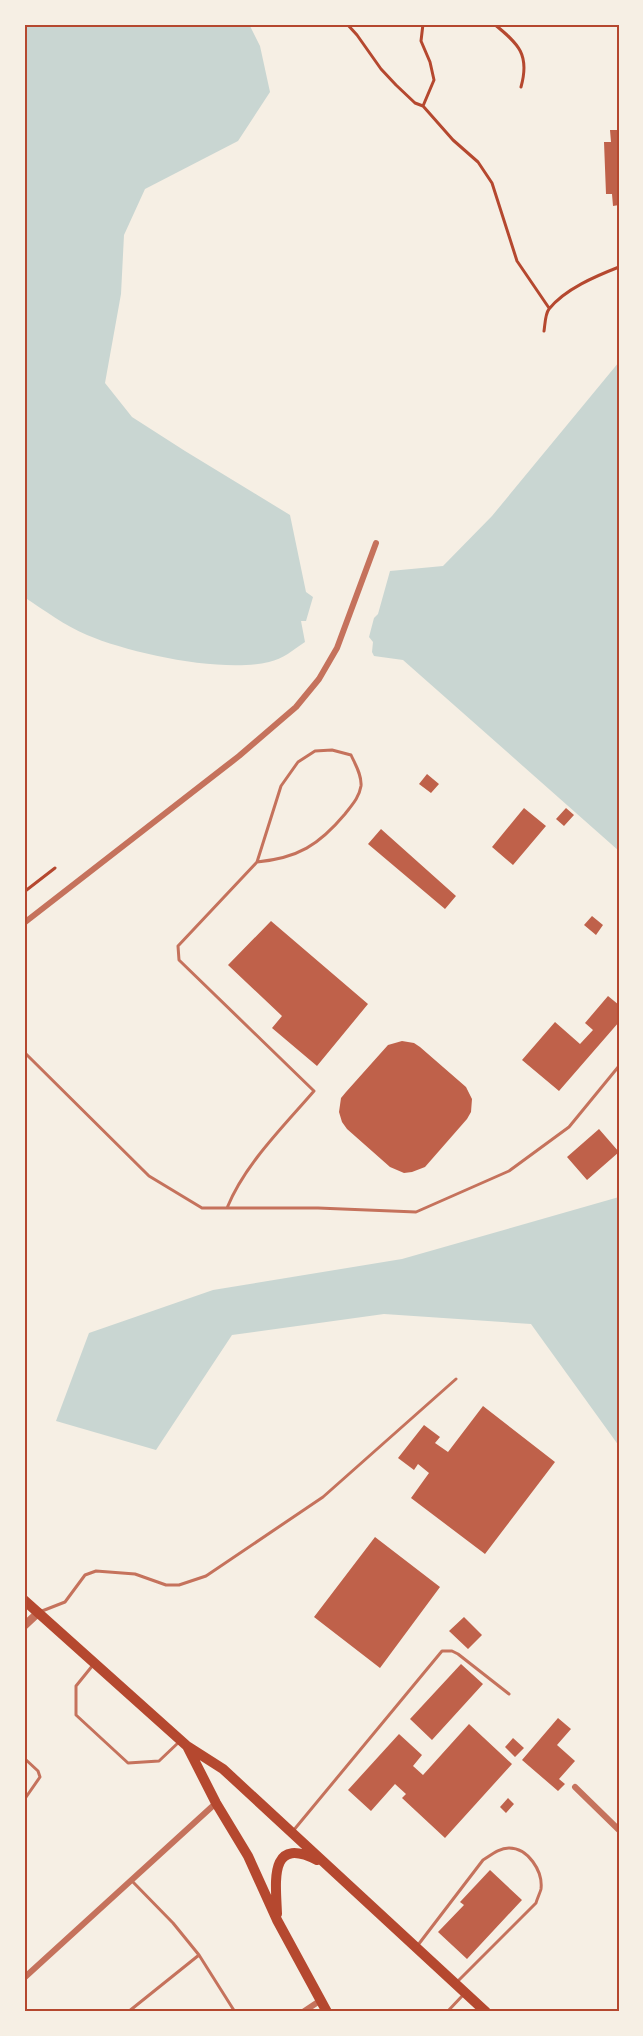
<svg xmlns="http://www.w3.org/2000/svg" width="643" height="2036" font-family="Figtree,sans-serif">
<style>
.water{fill:#c9d6d2}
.building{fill:#bf614a}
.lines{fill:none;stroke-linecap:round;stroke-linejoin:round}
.path{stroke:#b5482f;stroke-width:3}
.service{stroke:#c5725c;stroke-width:3}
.minor{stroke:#c5725c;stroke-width:6}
.tertiary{stroke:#c5725c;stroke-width:8}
.primary{stroke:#b5482f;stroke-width:10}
.neatline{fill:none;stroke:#b5482f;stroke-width:2}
</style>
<rect width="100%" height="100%" fill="#f6efe4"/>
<path class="water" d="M24,24H249L260,46L270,92L238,141L145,189L124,235L121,294L105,383L132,417L185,451L290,515L306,592L313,597L306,621H301L305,642C293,650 283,659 269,662C222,673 132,654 87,635C65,626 44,610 24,597Z
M619,362V851L403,660L374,656L372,652L373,642L369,637L374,618L378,614L390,571L443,566L492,516Z
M619,1197V1446L531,1324L384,1314L232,1335L156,1450L56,1421L89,1333L213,1290L402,1259Z"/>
<path class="building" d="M610,130H619V205L613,206L612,194H606L604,142H611Z
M427,774L439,784L431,793L419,784Z
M524,808L546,826L513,865L492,847Z
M566,808L574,815L564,826L556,819Z
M381,829L456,896L445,909L368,844Z
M592,916L603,925L596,935L584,925Z
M271,921L368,1004L317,1066L272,1028L282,1016L228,965Z
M608,996L619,1005V1022L559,1091L522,1060L555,1022L580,1044L593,1030L585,1023Z
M402,1041L414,1043L420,1047L466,1087L472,1099L471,1112L467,1119L425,1167L412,1172L404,1173L390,1167L347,1129L342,1122L339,1112L341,1098L346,1092L388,1045Z
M599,1129L619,1152L587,1180L567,1157Z
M483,1406L555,1462L485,1554L411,1498L429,1473L418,1464L414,1470L398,1458L424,1425L440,1437L435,1443L448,1452Z
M375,1537L440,1587L380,1668L314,1617Z
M464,1617L482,1635L468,1649L449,1631Z
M461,1664L483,1684L432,1740L410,1719Z
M558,1718L571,1729L557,1745L575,1761L559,1779L565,1784L558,1791L522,1760Z
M469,1724L512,1764L445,1838L402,1798L406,1794L395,1784L371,1811L348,1790L399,1734L422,1755L413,1766L423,1775Z
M513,1738L524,1748L515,1757L505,1747Z
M508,1798L514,1804L506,1813L500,1807Z
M490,1870L522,1900L467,1959L438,1932L464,1905L460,1902Z"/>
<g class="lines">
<path class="path" d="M347,24L357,35L381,69L396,85L415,103L423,106L453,140L478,162L492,183L517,261L549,308
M494,24C519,44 530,55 521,87
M423,106L434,80L430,62L421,41L423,24
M544,331C545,325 545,314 549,309C565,289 596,276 619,267
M24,892L55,868"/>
<path class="service" d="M24,1052L149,1176L202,1208H318L416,1212L509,1171L569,1127L619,1066
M227,1208C245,1164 283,1127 314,1091L179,960L178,946L257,862L281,786L298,762L315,751L332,750L351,755C355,764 362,775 361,786C359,798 352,805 345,814C319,845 298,858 257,862
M42,1611L65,1602L85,1575L96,1571L135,1574L166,1585H179L206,1576L323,1497L456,1379
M93,1665L76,1686V1715L128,1763L159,1761L179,1742
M24,1758L38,1771L40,1777L24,1800
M293,1831L442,1651H452L458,1654L509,1694
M131,1880L173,1923L199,1955L235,2012
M418,1945L483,1860C491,1855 499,1848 509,1848C528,1848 543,1871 541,1889C540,1893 537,1899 536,1903L457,1982
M128,2012L199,1955
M447,2012L464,1994"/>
<path class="minor" d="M24,923L239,756L296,707L319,679L337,648L376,543
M575,1787L619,1830
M24,1978L216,1803
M303,2012L321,2000"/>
<path class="tertiary" d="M24,1626L39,1612"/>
<path class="primary" d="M24,1600L187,1746L223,1769L486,2012
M187,1746L216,1803L248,1856L277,1920L327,2012
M277,1914C276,1883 268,1835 317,1860"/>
</g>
<rect width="643" height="2036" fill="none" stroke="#f6efe4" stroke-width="51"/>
<rect x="26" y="26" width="592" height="1984" class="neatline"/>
</svg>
